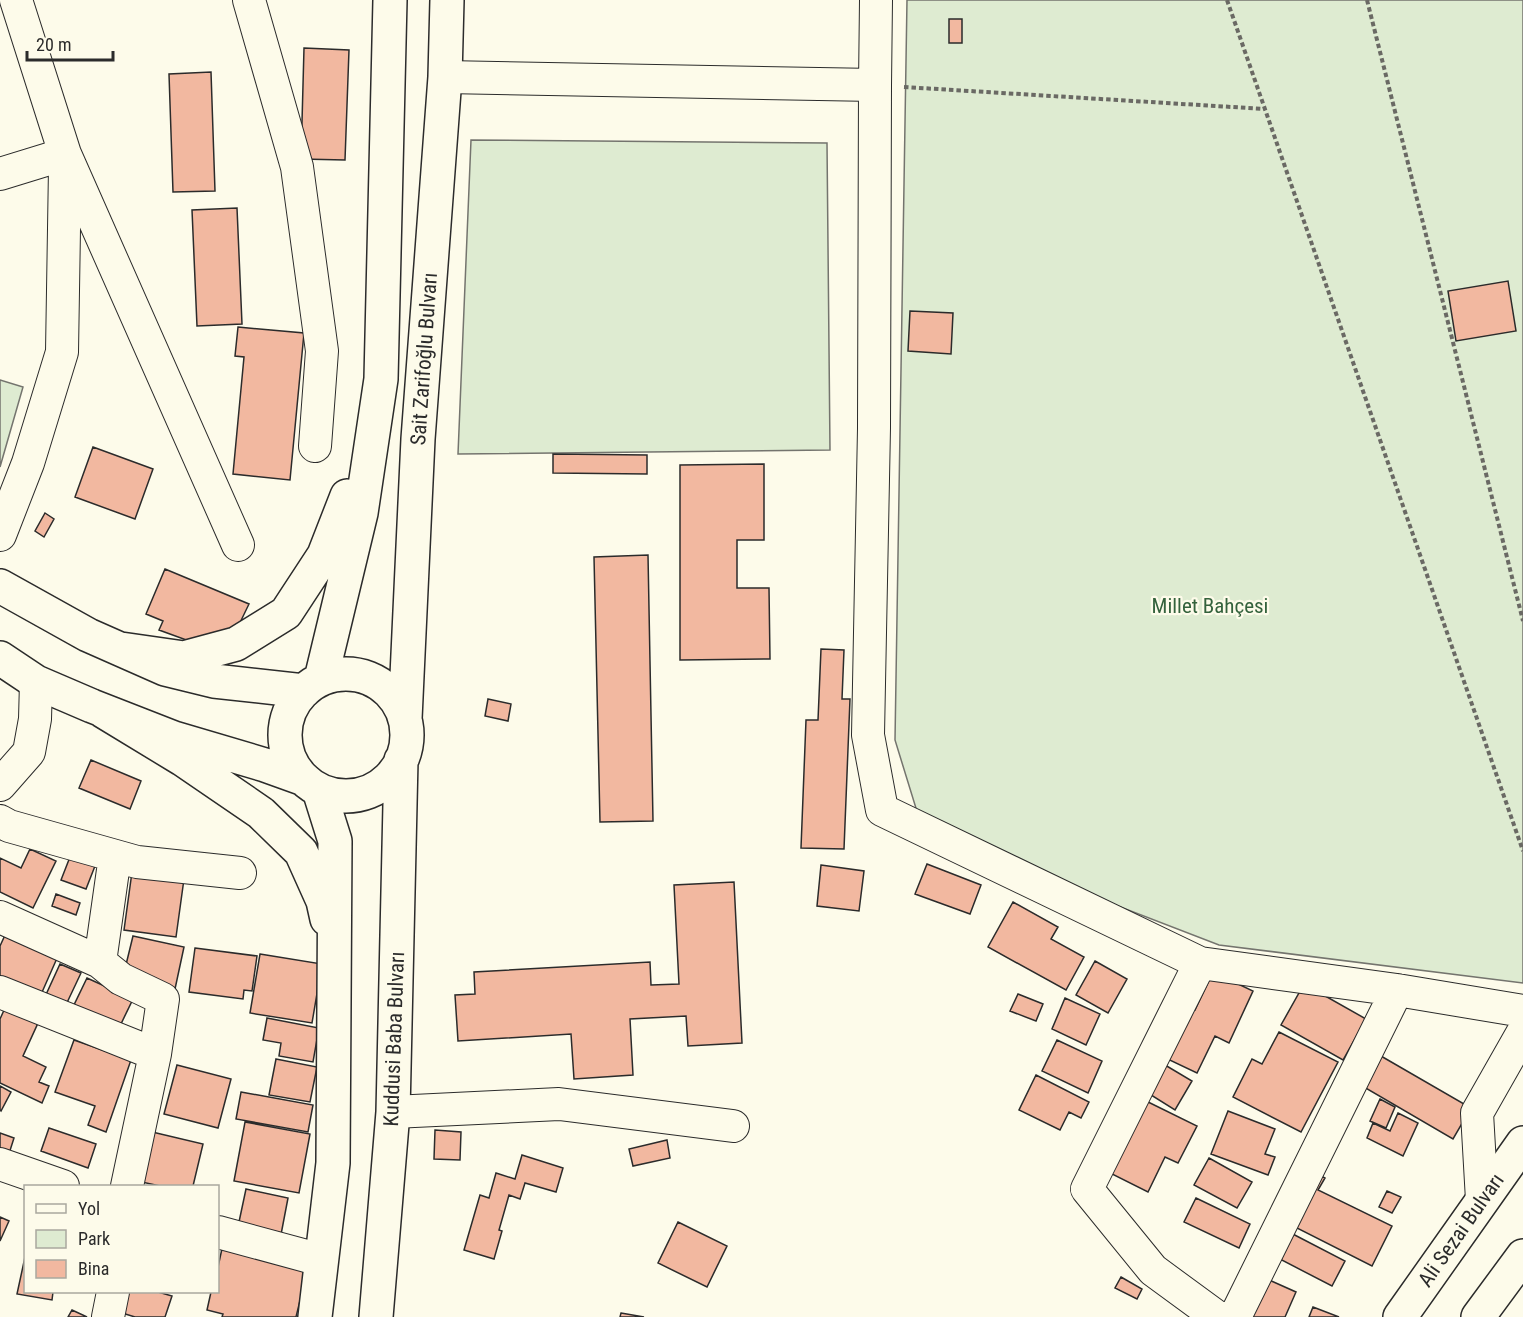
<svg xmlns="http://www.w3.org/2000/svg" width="1523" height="1317" font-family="'Roboto Condensed',sans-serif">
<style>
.green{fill:#deebd1;stroke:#74746e;stroke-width:1.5}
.building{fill:#f2b8a0;stroke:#2b2b2b;stroke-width:1.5}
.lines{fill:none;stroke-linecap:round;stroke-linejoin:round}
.minor-casing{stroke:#2b2b2b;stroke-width:34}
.major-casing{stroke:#2b2b2b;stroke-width:36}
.path{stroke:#6a6964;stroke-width:4;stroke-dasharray:4.5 3;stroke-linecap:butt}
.minor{stroke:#fdfbea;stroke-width:32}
.major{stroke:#fdfbea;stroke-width:33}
.labels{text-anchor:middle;stroke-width:4.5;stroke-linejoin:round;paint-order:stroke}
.street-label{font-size:21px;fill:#2b2b2b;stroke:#fdfbea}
.park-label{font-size:21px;fill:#34623c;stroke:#fdfbea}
</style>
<rect width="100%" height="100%" fill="#fdfbea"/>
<path class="green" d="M907,0H1523V983L1219,945L923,831L895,740Z
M471,140L827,143L830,450L458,454Z
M0,380L23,387L0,467Z"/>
<path class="building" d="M949,19H962V43H949Z
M304,48L349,50L345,160L301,159Z
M211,72L215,191L173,192L169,74Z
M237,208L242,324L197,326L192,210Z
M1508,281L1516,331L1456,341L1448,291Z
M910,311L953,313L951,354L908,351Z
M238,327L304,333L290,480L233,474L244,357L235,356Z
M93,447L153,469L135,519L75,497Z
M553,454L647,455V474L553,473Z
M764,464V540H737V588H769L770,659L680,660V465Z
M45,513L54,519L44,537L35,531Z
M648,555L653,821L600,822L594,557Z
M165,569L249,604L235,633L200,645L159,630L163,621L146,614Z
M821,649L844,650L842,699H850L844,849L801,848L806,720H818Z
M488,699L511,704L508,721L485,716Z
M91,760L141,781L130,809L79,788Z
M30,849L56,861L33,908L0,892V858L21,868Z
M70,857L95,866L86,889L61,880Z
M927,864L981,885L970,914L915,894Z
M821,865L864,871L859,911L817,906Z
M132,872L184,879L176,937L124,930Z
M734,882L742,1043L688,1046L686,1016L630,1019L633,1075L574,1079L571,1034L458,1041L455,995L475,994L474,972L650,962L651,985L679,984L674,885Z
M56,894L80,903L76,915L52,906Z
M1013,902L1058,927L1051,939L1084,957L1066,990L988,947Z
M6,933L58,956L39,999L0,981V946Z
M133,936L184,947L175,989L123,977Z
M195,948L257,956L252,991L244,990L243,999L189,992Z
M260,954L322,964L312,1023L250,1013Z
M1095,961L1127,979L1108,1013L1076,995Z
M60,964L81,973L64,1009L44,999Z
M1213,972L1253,991L1229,1043L1215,1036L1197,1073L1159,1055L1183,1004L1195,1010Z
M87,978L133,999L119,1028L73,1007Z
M1304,984L1366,1019L1343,1060L1281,1025Z
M1018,994L1043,1004L1036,1021L1010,1011Z
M1065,998L1100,1014L1086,1045L1052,1029Z
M5,1008L38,1023L23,1056L46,1067L39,1082L49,1086L42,1103L0,1083V1019Z
M267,1018L319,1028L313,1062L279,1056L281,1043L263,1040Z
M1279,1032L1338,1062L1301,1132L1233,1097L1252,1059L1262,1064Z
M74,1040L131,1060L106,1132L88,1125L95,1106L55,1092Z
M1057,1040L1102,1061L1088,1093L1042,1071Z
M1374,1052L1471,1108L1453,1139L1357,1083Z
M276,1059L317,1067L310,1102L269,1095Z
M1160,1062L1192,1081L1175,1110L1143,1090Z
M177,1065L231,1079L218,1128L164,1114Z
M1036,1075L1089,1102L1081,1118L1069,1112L1060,1130L1019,1110Z
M0,1086L11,1092L1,1111L0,1110Z
M241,1092L313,1105L308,1132L236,1119Z
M1142,1099L1197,1126L1178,1163L1165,1157L1148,1192L1106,1171Z
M1380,1099L1395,1107L1386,1128L1370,1121Z
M1228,1111L1275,1129L1265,1154L1275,1157L1268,1175L1211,1154Z
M1398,1113L1418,1123L1403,1156L1367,1138L1373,1123L1390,1131Z
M245,1122L310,1134L299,1193L234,1181Z
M49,1128L96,1144L88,1168L41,1151Z
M435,1130L461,1132L460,1160L434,1159Z
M148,1131L203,1144L193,1186H160L137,1181Z
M0,1133L14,1138L7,1160L0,1157Z
M667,1140L670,1158L633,1166L629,1149Z
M522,1155L563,1168L556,1192L525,1183L520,1199L509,1195L499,1230L502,1231L494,1259L464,1250L480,1195L489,1198L496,1173L515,1179Z
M1209,1158L1252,1182L1237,1208L1194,1185Z
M1312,1171L1325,1178L1318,1190L1392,1226L1372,1266L1287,1223Z
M246,1189L288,1198L279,1245L236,1236Z
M1387,1191L1401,1197L1392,1213L1379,1207Z
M1196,1198L1250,1224L1239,1248L1184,1222Z
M0,1217L9,1221L0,1241Z
M678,1222L727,1246L707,1287L658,1263Z
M1287,1231L1345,1261L1332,1286L1274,1256Z
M223,1244L309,1264L296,1317H222L223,1314L207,1310L211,1292H218V1267Z
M25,1257L26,1292H53L52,1300L17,1294Z
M1260,1276L1296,1292L1285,1317H1252Z
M1121,1277L1142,1289L1137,1299L1115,1288Z
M129,1292H158L172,1296L165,1317H135L122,1313Z
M1313,1307L1339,1317H1309Z
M72,1310L87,1317H68Z
M621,1313L644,1317H620Z"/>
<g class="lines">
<g class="minor-casing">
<path id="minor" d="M16,0L65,154L238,545
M249,0L297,167L322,351L315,446
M876,0L875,85L874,428L868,735L882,810L1200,963L1397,990L1523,1011
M445,77L875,85
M0,174L65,154
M0,535L28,463L62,352L65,167
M0,785L29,752L35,719L36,682
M0,821L9,826L137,862L240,873
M0,917L100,962L121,979L163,999L155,1054L127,1186
M100,962L115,856
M1200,963L1087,1189L1153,1270L1217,1317
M0,992L155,1054
M393,1112L559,1104L733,1126
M0,1164L63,1186
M1482,1200L1477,1113L1523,1032
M218,1232L321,1260
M108,1317L113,1292
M1235,1317L1397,990"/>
</g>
<g class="major-casing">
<path id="major" d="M0,586L88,635L165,669L214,681L304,691
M121,649L184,658L236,644L286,613L324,555L347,496
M0,658L36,682L92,706L174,738L265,765L304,779
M285 735a61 61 0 1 1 122 0a61 61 0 1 1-122 0Z
M321,679L361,513L381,379L390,0
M103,711L182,759L261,813L301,852L323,901L327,919
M405,719L418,439L445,77L447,0
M315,1317L333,1163L335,841L319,790
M376,1317L393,1112L401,760
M1400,1317L1523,1143
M1478,1317L1523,1256"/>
</g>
<path class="path" d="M1227,0L1523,851
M1367,0L1523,621
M904,87L1265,109"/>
<use href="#minor" class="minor"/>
<use href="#major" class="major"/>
</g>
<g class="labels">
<g class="street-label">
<text transform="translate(424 359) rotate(-86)" y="7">Sait Zarifoğlu Bulvarı</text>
<text transform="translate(394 1039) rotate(-88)" y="7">Kuddusi Baba Bulvarı</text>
<text transform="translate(1461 1230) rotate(-55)" y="7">Ali Sezai Bulvarı</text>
</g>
<g class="park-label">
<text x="1210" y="613">Millet Bahçesi</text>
</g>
</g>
<rect x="24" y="1185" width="195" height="108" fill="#fdfbea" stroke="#a9a89e" stroke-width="1.5"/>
<rect x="36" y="1204" width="30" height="9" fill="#fdfbea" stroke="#a9a89e" stroke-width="1.5"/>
<text x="78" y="1215" font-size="18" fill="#2b2b2b">Yol</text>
<rect x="36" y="1230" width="30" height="18" fill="#deebd1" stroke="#a9a89e" stroke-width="1.5"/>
<text x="78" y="1245" font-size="18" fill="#2b2b2b">Park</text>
<rect x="36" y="1260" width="30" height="18" fill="#f2b8a0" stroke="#a9a89e" stroke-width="1.5"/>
<text x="78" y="1275" font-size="18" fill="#2b2b2b">Bina</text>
<path d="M27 51v9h86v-9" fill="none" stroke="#2b2b2b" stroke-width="3"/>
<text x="36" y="51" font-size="18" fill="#2b2b2b" stroke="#fdfbea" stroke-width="4.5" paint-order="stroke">20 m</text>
</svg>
